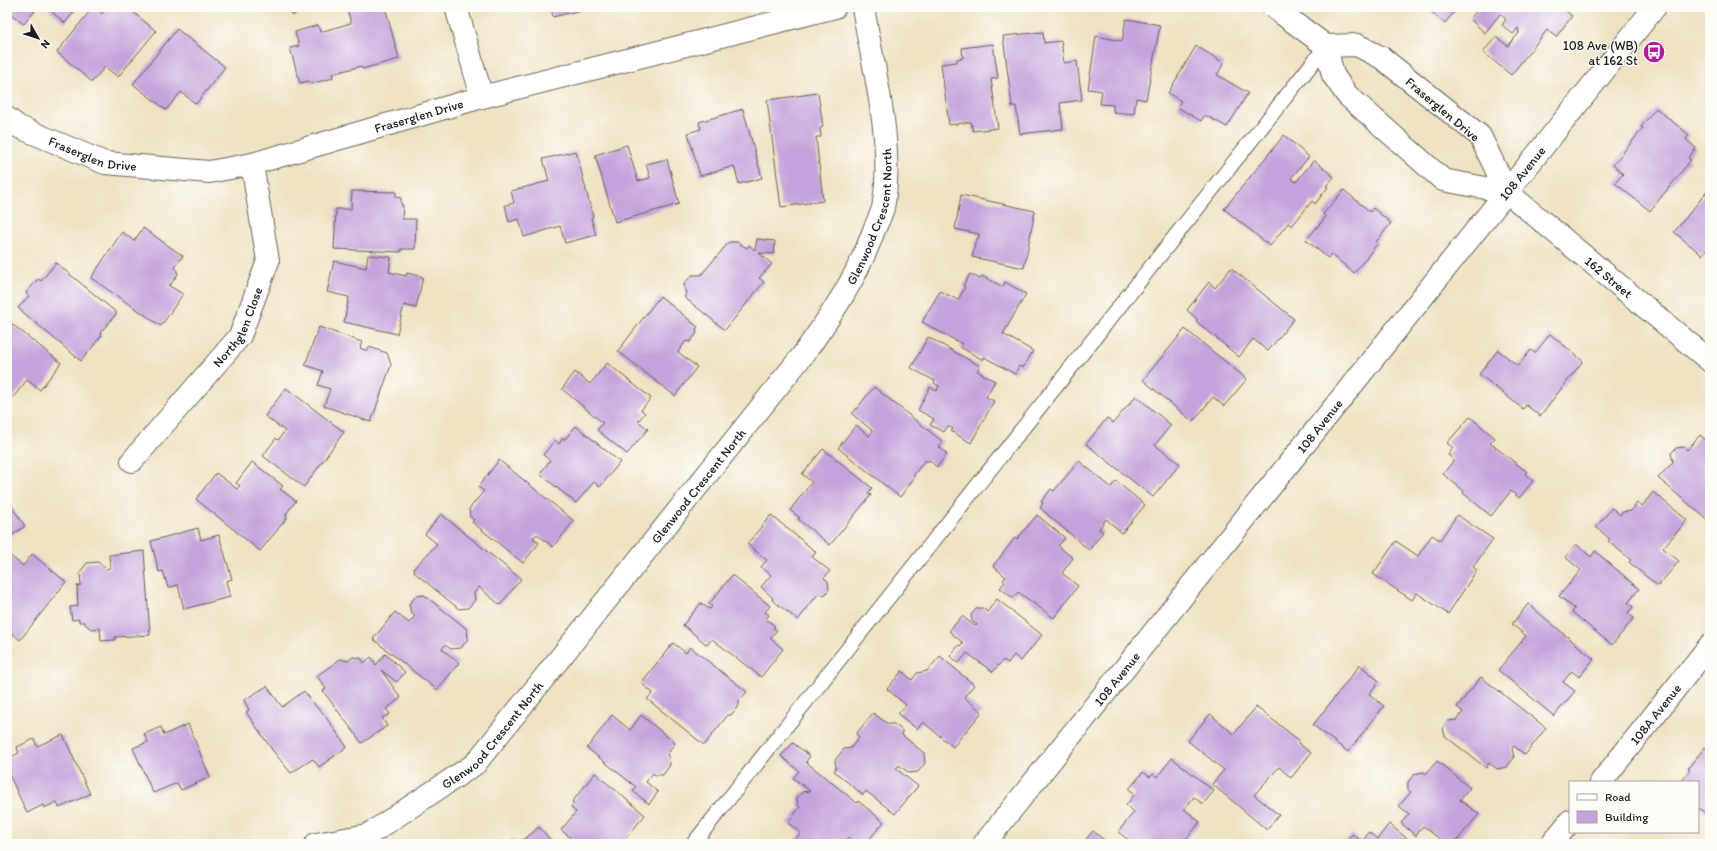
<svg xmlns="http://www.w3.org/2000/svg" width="1717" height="851" font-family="Itim,sans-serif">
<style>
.building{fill:#c4a3dc}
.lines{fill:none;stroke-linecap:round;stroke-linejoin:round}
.lane-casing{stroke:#666156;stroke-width:16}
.street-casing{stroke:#666156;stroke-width:24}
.secondary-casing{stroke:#666156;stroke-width:24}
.lane{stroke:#fff;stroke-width:14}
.street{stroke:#fff;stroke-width:22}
.secondary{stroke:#fff;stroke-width:22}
.labels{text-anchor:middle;stroke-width:3;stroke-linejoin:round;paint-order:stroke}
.poi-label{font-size:13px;fill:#1c1c1c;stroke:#fdfcf7;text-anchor:end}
.street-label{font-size:13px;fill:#1c1c1c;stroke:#fdfcf7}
</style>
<rect width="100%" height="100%" fill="#fdfcf7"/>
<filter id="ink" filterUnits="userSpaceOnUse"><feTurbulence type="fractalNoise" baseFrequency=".025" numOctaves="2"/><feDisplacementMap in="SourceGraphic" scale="8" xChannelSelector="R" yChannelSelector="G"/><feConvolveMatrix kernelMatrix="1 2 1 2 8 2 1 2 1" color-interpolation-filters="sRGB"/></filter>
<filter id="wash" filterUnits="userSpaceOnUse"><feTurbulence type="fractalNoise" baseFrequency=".012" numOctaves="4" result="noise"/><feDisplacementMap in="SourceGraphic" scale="16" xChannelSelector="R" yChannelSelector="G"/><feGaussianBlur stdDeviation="0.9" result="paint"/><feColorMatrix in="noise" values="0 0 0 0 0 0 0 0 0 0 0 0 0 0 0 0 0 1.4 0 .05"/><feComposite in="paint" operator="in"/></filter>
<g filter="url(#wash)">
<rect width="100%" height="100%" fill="#efe2c3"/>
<g id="blocks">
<path class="building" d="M7,7H38L24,24L7,11Z
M46,7H78L65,23Z
M93,7L102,14L108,7H127L156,31L118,77L105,67L92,82L57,52Z
M286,7H303L293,16Z
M350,7H385L399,59L362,69L361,66L332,74L333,78L310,84L309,81L300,83L290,48L299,46L295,32L318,25L320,32L351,23L347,9Z
M551,7H590V8L553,17Z
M1425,7H1458L1445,23Z
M1480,7H1563L1562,8L1572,16L1556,37L1547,30L1511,75L1483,52L1496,37L1508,46L1519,33L1518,28L1513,34L1502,25L1506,19L1500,14L1485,33L1470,19Z
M1126,19L1160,25L1146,100L1136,98L1134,114L1113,112V105L1100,104L1102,91L1088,89L1096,36L1122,41Z
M177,29L225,67L196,104L181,92L166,110L133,84Z
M1043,32L1044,43L1061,41L1064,63L1077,61L1082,100L1060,103L1063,129L1020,134L1016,106L1012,107L1003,36Z
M993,44L998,78L991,79L998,128L973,131L971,122L949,125L941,64L957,62V59L963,58L962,48Z
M1196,46L1224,63L1217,75L1248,93L1227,127L1205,115L1201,121L1177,107L1181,101L1168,93Z
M818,93L823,127L820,128L821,137H816L823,201L781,207L767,100Z
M1656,108L1689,135L1686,139L1696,148L1688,158L1691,160L1650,211L1615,183L1623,174L1613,165L1643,128L1641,127Z
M743,109L762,178L739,184L734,166L700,176L688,133L701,129L699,122Z
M1284,135L1309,157L1291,178L1296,182L1314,160L1334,177L1326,186L1328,187L1315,204L1312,201L1292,226L1288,223L1270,246L1224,209Z
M627,145L638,181L650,178L646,164L667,159L679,204L615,222L595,155Z
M576,151L593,217L591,218L596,235L565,243L560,226L524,237L519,219L509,222L505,205L514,203L511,191L549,181L543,159Z
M1710,188V246L1702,255L1674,232Z
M1344,190L1370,212L1373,208L1391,223L1376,242L1378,243L1354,273L1331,254L1328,258L1306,240L1326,217L1323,214Z
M352,191L396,192V197L401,198V205H403L402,219H416L415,249H401V252L334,249L336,209H351Z
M961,195L1035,211L1024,268L972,257L976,239H978L979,234L955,229Z
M143,228L183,256L175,266L178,274L171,284L168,285L183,294L161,326L91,278L122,232L134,241Z
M757,239L775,241L774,254L759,253L772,264L759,278L764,282L725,330L684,297L686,295L684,284L692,275H701L729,242H737L747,248L749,245L755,250Z
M368,255L391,257L389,272L406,276L407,273L423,277L416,308L404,305L397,334L344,322L349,297L327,292L334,261L366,268Z
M56,263L117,313L100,333L102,335L81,361L18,308L29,296L26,293L38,279L41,281Z
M1231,268L1294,319L1268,351L1253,339L1239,357L1196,321L1197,319L1187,310L1209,282L1215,288Z
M970,274L980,279L982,276L1003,287L1005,282L1026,294L1003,334L1033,351L1023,368L1019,366L1015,374L984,357L983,360L960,347L962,344L922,322L940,291L958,300L965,287L963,286Z
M660,296L698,327L696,329L697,333L690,342L686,341L678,352L697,367L675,396L618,351Z
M7,320L61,363L40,390L27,380L7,405Z
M319,327L362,342L360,348L368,351L369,347L387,353L391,365L371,422L324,406L330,389L318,385L323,371L305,365Z
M1185,329L1247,379L1224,406L1213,397L1193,422L1143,380Z
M1550,334L1583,361L1540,416L1526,405L1523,409L1479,374L1498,350L1518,366L1531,350L1535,353Z
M928,337L980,366L977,371L995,381L986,397L994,401L971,443L951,431L953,429L948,426L944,432L930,425L934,419L918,410L930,387L937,391L939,386L934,383L935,381L911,368Z
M607,363L651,398L641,410L645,413L638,421L648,429L627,454L597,430L603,423L562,389L575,372L590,384Z
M874,387L943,442L939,447L947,454L937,467L929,460L927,462L925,460L913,476L915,477L900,497L838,448L856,425L869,436L873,431L852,414Z
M286,388L344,432L304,487L263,456L276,438L278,440L285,431L265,416Z
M1136,396L1171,425L1155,445L1180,464L1153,497L1086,444L1107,418L1113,423Z
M1470,417L1495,438L1490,443L1527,472L1525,474L1533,481L1519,498L1511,491L1491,516L1463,493L1464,491L1443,474L1454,460L1448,455L1453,448L1447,443Z
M576,426L620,462L600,487L594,482L576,503L540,474L550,460L543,455L555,440L559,444L562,439H565Z
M1700,435L1710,444V522L1658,478L1673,462L1671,453L1676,448L1684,447L1687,450Z
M823,449L872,488L868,493L871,495L830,545L798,519L800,518L790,510L812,482L802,474Z
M499,460L574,521L553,547L537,534L533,538L539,543L523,563L472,522L474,520L470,517L469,509L484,491L478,487Z
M1079,461L1111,487L1116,481L1145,505L1122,533L1106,519L1099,529L1103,532L1089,550L1040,508L1043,503L1041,502L1051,489L1054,491Z
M252,462L283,486L280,489L296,501L286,514L287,518L260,551L196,499L216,473L237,489L240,486L236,483Z
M1653,492L1687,520L1663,548L1679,561L1658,586L1629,562L1631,560L1608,541L1610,539L1596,527L1612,508L1620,515L1623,512L1631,511L1637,503L1642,506Z
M7,500L25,526L7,539Z
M441,514L521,579L500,605L479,587L474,593L475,600L468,608L459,609L415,573L414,568L437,544L425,534Z
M771,515L816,552L812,557L830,571L824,578L828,581L829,589L825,595L818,594L798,620L772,600L773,598L761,587L771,575L761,567L767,560L747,544Z
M1037,515L1065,538L1058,546L1073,558L1062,573L1078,586L1054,618L1018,592L1013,598L1000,588L1005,582L1003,580L1006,577L993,566L1015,538L1017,539Z
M1457,515L1493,539L1473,567L1477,570L1448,614L1417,593L1412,600L1373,574L1396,541L1418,556L1432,535L1440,540Z
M198,528L201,540L219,535L232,579L226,581L230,597L184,609L178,585L168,588L163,571L159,572L151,541Z
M1576,544L1591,557L1595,551L1639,589L1628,603L1633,607L1628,613L1634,618L1612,645L1572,612L1575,609L1559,596L1581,570L1565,557Z
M144,551L150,635L115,637V640L101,641L100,628L91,629L85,624V622H79V619L72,620L70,607L78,606L77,586L81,585L80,572L87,563L98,562L106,569L110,568L109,555Z
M8,554L23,566L32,554L66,582L20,640L7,629V556Z
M732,575L770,606L765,612L769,615L766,619L775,626L773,628L777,630L770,638L783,649L761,677L712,639L707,645L683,625L701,603L709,609L712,607L709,604Z
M424,595L467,629L468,639L461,648L451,649L445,645L442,649L459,663L437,690L373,639L395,612L409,623L415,616L411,613L409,604L416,596Z
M997,599L1042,635L1021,661L1014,655L1008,663L1003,660L993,672L967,653L959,663L950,656L959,645L960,646L963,643L949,631L962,616L975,626L977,625L972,621L971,615L977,608H983L987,612Z
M1528,604L1594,659L1579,677L1572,671L1563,682L1575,691L1554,716L1498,670L1526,636L1512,624Z
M673,643L686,653L690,647L747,692L739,701V705L731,715H728L704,745L647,699L653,693L641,683Z
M385,654L405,672L397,682L381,670L401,698L386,709L390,714L382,718L387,726L362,743L323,691L326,689L317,676L340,659L348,661L353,657L361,658L364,663L371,657L376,665Z
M940,656L974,685L964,697L982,712L953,747L923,722L917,729L898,714L906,705L887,689L902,671L912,680L917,673L927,671Z
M1360,665L1379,681L1369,694L1384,706L1348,752L1313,725Z
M1481,677L1546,728L1525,755L1514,746L1512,748L1514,758L1507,767L1497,769L1489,763L1486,768L1445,736L1443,728L1448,721L1457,720L1463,712L1457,707Z
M267,686L282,707L304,691L319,710L320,709L347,747L319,767L313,759L291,773L273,751L246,712L249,710L244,700Z
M1256,707L1300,741L1298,743L1311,753L1291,778L1279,767L1254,795L1279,815L1267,830L1212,784L1224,770L1188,741L1210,714L1234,734Z
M873,713L888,724H894L902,730V735L924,753L925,763L918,772L909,773L899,765L896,769L918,786L895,814L866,791L863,795L834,771L836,768L835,760L844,749L851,748L859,737L856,734Z
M612,715L630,730L641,715L675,743L667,755L669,757L670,765L663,775H655L653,773L646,782L658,792L649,804L633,791L636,787L587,748Z
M188,724L210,777L181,790L177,783L153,793L133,748L148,742L144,734L161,727L164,735Z
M63,735L90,794L59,808L57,802L44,808L43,805L27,813L7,770V759L19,753L17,747L34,739L37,746Z
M793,743L810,756L806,762L857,803L858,801L884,822L865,844H857L848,837L842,844L837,840L834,844H800L795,840L801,833L788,823L800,807L798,805L797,798L802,792L810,791L793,778L799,771L781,756Z
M1705,747L1710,751V817L1698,807V782H1680L1690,770L1688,768Z
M1172,758L1214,791L1203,804L1194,797L1184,809L1200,822L1182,844H1134L1118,832L1134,812L1126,805L1135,794L1129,789L1143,772L1150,777L1153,774L1157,777Z
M1437,761L1470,788L1460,800L1479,814L1454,844H1446L1423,826L1416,836L1401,823L1409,814L1399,806L1411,792L1408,790V782L1415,774L1423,772L1426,774Z
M595,773L645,815L621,844H578L561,830L576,812L571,807L574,803L572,802Z
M1389,824L1414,844H1344L1352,834L1362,842L1369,832L1377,839Z
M539,827L554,844H519Z
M1093,831L1109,844H1082Z
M513,839L517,844H507Z"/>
</g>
</g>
<g filter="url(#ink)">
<use href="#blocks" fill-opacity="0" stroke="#666156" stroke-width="1"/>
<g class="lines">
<g class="lane-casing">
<path id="lane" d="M693,844L1326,46"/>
</g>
<g class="street-casing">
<g id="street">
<path d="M456,7L482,97"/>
<path id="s1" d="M1273,7L1326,46L1357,45L1382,58L1480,136L1507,192L1710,361"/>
<path d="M1326,46L1333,75L1347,95L1443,180L1507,192"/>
<path id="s2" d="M7,118L19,127L105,163L209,172L252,164L482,97L835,7"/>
<path id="s3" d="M132,461L240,336L268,261L252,164"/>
<path id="s4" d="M1601,782L1710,645"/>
<path id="s5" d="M316,844L368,835L475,764L802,356C831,316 858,276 874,230C877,223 881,215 883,208C895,145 873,69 863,7"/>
<path d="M1552,844L1570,821"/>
</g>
</g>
<g class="secondary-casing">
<g id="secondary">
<path id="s6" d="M984,844L1655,7"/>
</g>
</g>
<use href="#lane" class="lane"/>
<use href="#street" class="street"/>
<use href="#secondary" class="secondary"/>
</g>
</g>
<defs>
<g id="bus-disc" transform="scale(1.15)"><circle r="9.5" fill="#b5179e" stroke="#fdfcf7"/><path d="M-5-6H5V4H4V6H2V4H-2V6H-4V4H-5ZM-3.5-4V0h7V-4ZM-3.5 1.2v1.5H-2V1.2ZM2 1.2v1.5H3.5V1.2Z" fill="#fff"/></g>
</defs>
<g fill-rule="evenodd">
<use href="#bus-disc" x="1654" y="52"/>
</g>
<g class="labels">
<g class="poi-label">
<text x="1638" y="50">108 Ave (WB)<tspan x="1638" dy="15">at 162 St</tspan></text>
</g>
<g class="street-label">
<text transform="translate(1443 109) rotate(40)" y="5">Fraserglen Drive</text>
<text dy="5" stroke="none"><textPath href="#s2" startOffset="430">Fraserglen Drive</textPath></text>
<text dy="5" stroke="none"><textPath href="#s2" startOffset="94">Fraserglen Drive</textPath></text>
<text dy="5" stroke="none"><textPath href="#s6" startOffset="860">108 Avenue</textPath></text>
<text dy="5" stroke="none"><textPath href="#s5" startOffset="862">Glenwood Crescent North</textPath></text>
<text dy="5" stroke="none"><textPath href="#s1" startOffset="445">162 Street</textPath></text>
<text dy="5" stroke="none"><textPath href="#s3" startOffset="172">Northglen Close</textPath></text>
<text dy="5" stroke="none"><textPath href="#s6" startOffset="536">108 Avenue</textPath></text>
<text dy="5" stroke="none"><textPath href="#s5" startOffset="538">Glenwood Crescent North</textPath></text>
<text dy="5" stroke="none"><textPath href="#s6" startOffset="212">108 Avenue</textPath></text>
<text dy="5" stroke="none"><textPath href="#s4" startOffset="87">108A Avenue</textPath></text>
<text dy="5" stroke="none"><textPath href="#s5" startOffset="214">Glenwood Crescent North</textPath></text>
</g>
</g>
<rect width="1717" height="851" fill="none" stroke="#fdfcf7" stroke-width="24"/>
<rect x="1569" y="781" width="130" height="52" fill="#fdfcf7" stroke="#a3a29f"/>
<rect x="1577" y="794" width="20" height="6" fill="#ffffff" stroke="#a3a29f"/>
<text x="1605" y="801" font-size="12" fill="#1c1c1c">Road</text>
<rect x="1577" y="811" width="20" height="12" fill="#c4a3dc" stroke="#a3a29f"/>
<text x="1605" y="821" font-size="12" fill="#1c1c1c">Building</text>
<g transform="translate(38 38) rotate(129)" stroke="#fdfcf7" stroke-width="3" paint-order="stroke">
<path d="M0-3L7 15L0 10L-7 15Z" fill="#1c1c1c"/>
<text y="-6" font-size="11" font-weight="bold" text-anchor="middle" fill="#1c1c1c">N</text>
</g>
</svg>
